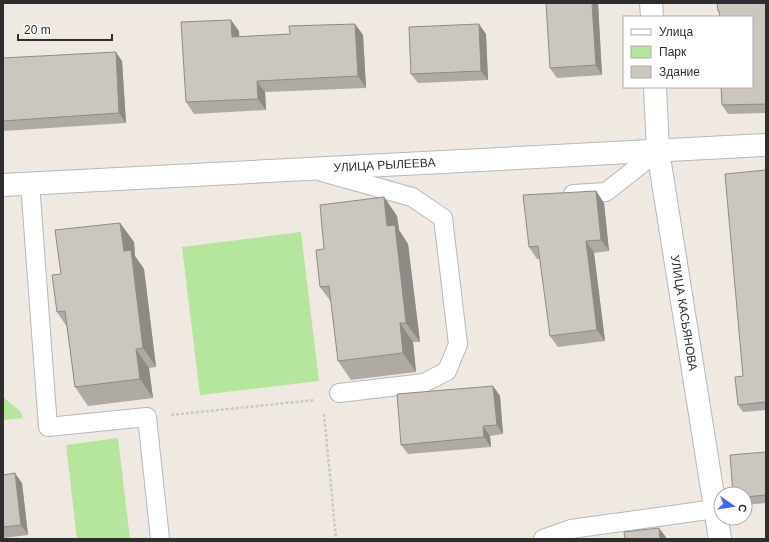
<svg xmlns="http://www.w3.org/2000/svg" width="769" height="542" font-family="Arial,sans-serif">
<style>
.green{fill:#b6e59e}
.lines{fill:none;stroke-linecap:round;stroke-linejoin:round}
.service-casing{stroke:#b4b7c1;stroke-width:20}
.minor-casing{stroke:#b4b7c1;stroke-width:24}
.path{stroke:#c9c9c9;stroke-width:2.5;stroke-dasharray:3 2;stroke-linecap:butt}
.service{stroke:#fff;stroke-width:18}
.minor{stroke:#fff;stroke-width:22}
.wall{fill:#afaba4}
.shaded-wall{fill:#8e8b86}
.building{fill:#cbc7bf;stroke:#8e8b86}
.labels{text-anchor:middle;stroke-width:3;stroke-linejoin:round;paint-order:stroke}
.street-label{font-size:12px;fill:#2e2e2e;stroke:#fff}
</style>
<rect width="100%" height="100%" fill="#efe9e1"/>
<path class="green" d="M301,232L319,381L200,395L182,247Z
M3,397L21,412L23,418L3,420Z
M118,438L130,539H77L66,445Z"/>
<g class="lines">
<g class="service-casing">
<path id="service" d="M322,172L412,197L443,218L458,344L447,371L424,383L339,393
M30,183L48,427L147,417L160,539
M573,194L606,192L658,151
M543,539L571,529L715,509"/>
</g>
<g class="minor-casing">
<g id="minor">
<path d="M651,3L652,17"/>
<path id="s1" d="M655,87L658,151L720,539"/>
<path id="s2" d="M3,185L766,145"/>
</g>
</g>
<path class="path" d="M324,414L336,539
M171,415L315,400"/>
<use href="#service" class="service"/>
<use href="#minor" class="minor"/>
</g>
<path class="wall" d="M598,3L602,75L557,78L550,68Z
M766,3V113L728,114L722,105L720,14L718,11Z
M355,24L363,35L366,88L265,92L266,110L194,114L186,102L239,31V37L290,34Z
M486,34L488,80L418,83L411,74Z
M3,58L122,61L126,123L3,131Z
M766,170V410L743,412L738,405L743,376Z
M596,191L604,203L609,251L594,253L605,341L558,347L550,336L540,259H537L529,247Z
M384,197L397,216L399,230L408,244L420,342H413L416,372L351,380L338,361L331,302L320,287Z
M120,223L134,242L135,256L144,269L156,367L149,368L153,398L88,406L75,387L67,327L57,312Z
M493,386L500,396L503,434L490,436L491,447L408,454L401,445Z
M766,452V503L745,505V494Z
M3,475L22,483L28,535L3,538Z"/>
<path class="shaded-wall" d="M592,3H598L602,75L596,65Z
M231,20L239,31L240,49L232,37Z
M355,24L363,35L366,88L358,76Z
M479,24L486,34L488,80L481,71Z
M116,52L122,61L126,123L119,113Z
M257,81L265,92L266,110L258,99Z
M596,191L604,203L609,251L601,240Z
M384,197L397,216L399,230L408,244L420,342L406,323L387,226Z
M120,223L134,242L135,256L144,269L156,367L143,348L124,251Z
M586,241L594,253L605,341L597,330Z
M400,323L413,342L416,372L403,353Z
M136,349L149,368L153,398L140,379Z
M493,386L500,396L503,434L497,425Z
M483,426L490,436L491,447L484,437Z
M15,473L22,483L28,535L21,525Z
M659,528L666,537V539H660Z"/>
<path class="building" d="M546,3H592L596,65L550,68Z
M717,3H766V104L722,105L721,87H752V17H720L719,11H718Z
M231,20L232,37L290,34L289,26L355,24L358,76L257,81L258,99L186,102L181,22Z
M479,24L481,71L411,74L409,27Z
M116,52L119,113L3,121V58Z
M766,170V402L738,405L735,377L743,376L725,174Z
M596,191L601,240L586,241L597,330L550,336L538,246L529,247L523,195Z
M384,197L387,226L395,225L406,323H400L403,353L338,361L329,286L320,287L316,250L324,249L320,205Z
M120,223L124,251L131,250L143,348L136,349L140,379L75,387L65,311L57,312L52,275L61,274L55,230Z
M493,386L497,425L483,426L484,437L401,445L397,394Z
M766,452V495L745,497V494H733L730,455Z
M15,473L21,525L3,527V475Z
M659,528L660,539H625L624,532Z"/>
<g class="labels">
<g class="street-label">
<text dy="4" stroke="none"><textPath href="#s2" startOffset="382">УЛИЦА РЫЛЕЕВА</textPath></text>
<text dy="4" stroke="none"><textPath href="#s1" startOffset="228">УЛИЦА КАСЬЯНОВА</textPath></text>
</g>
</g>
<rect width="769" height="542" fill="none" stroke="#2e2e2e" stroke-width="8"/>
<rect x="623" y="16" width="130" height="72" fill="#ffffff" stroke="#ababab"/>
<rect x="631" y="29" width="20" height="6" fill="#ffffff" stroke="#ababab"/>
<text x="659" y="36" font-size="12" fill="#2e2e2e">Улица</text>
<rect x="631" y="46" width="20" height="12" fill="#b6e59e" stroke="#ababab"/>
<text x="659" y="56" font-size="12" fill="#2e2e2e">Парк</text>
<rect x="631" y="66" width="20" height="12" fill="#cbc7bf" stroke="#ababab"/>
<text x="659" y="76" font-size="12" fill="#2e2e2e">Здание</text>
<g transform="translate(733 506) rotate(103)"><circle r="19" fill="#ffffff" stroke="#ababab"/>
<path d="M0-3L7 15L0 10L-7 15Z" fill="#4264fb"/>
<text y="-6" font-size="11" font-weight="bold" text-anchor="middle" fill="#2e2e2e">С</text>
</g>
<path d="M18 34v6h94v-6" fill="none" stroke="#2e2e2e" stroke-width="2"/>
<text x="24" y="34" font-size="12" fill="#2e2e2e" stroke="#ffffff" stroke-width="3" paint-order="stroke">20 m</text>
</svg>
